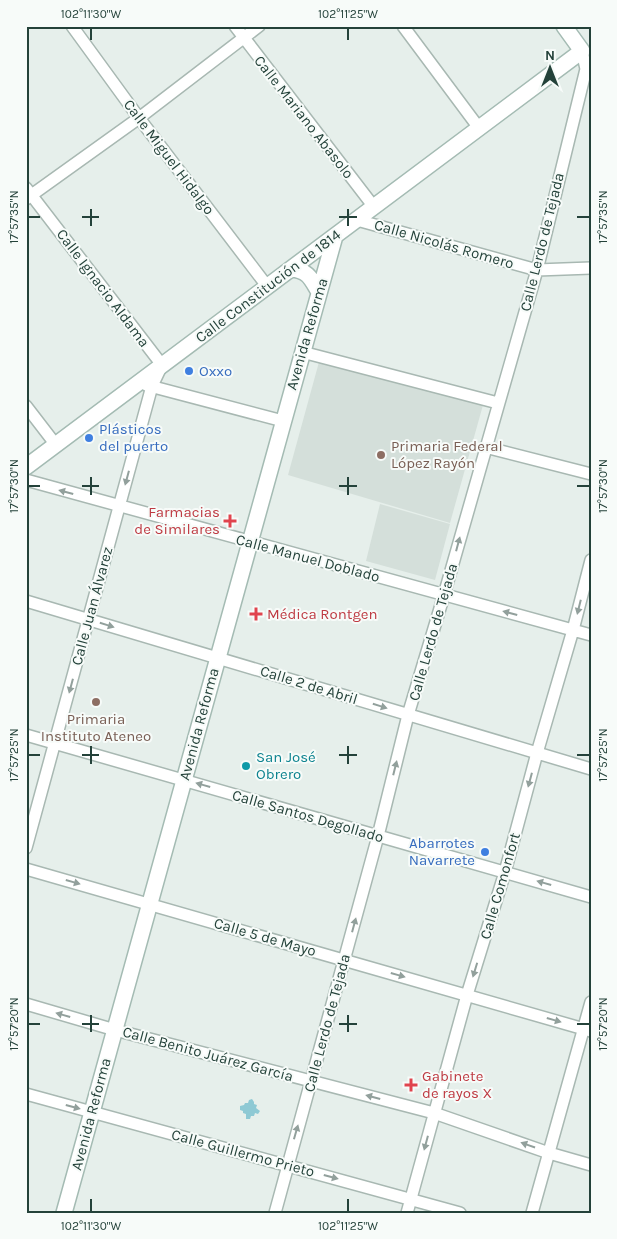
<svg xmlns="http://www.w3.org/2000/svg" width="617" height="1239" font-family="Karla,sans-serif">
<style>
.built{fill:#d4dfda}
.water{fill:#8ec9d4}
.lines{fill:none;stroke-linecap:round;stroke-linejoin:round}
.street-casing{stroke:#a8b8b2;stroke-width:14}
.secondary-casing{stroke:#a4bbb3;stroke-width:18}
.street{stroke:#fff;stroke-width:11}
.secondary{stroke:#fff;stroke-width:15}
.oneway{fill:#92a09c}
.ticks{fill:none;stroke:#24423a;stroke-width:2}
.shop-dot{fill:#3f7fe0;stroke:#f7fbf9;stroke-width:2}
.education-dot{fill:#8d6e63;stroke:#f7fbf9;stroke-width:2}
.health-dot{fill:#e0444e;stroke:#f7fbf9;stroke-width:2}
.culture-dot{fill:#0f9aa8;stroke:#f7fbf9;stroke-width:2}
.labels{text-anchor:middle;stroke-width:4;stroke-linejoin:round;paint-order:stroke}
.street-label{font-size:15px;fill:#24423a;stroke:#f7fbf9}
.shop-label{font-size:15px;fill:#366cbe;stroke:#f7fbf9;text-anchor:start}
.education-label{font-size:15px;fill:#785e54;stroke:#f7fbf9;text-anchor:start}
.health-label{font-size:15px;fill:#be3a42;stroke:#f7fbf9;text-anchor:start}
.culture-label{font-size:15px;fill:#0d838f;stroke:#f7fbf9;text-anchor:start}
.neatline{fill:none;stroke:#24423a;stroke-width:2}
.ticks-label{font-size:12px;text-anchor:middle;fill:#24423a}
</style>
<rect width="100%" height="100%" fill="#e6efeb"/>
<path class="built" d="M319,362L483,405L450,523L288,475Z
M380,504L450,524L435,580L366,561Z"/>
<path class="water" d="M252,1099L254,1102V1104L257,1105L256,1108L260,1111L258,1114L255,1113L254,1116H251L250,1119H246V1114L243,1113V1111L240,1110V1106L244,1105L245,1103H248L249,1100Z"/>
<g class="lines">
<g class="street-casing">
<path id="street" d="M72,26L139,118L267,286
M235,26L374,207
M403,26L479,128
M26,188L162,365L152,386L26,848
M26,199L139,118L259,26
M357,220L537,270L591,268
M302,352L498,403
M146,385L283,421
M26,406L56,445
M485,447L591,474
M26,480L591,635
M26,601L591,769
M26,735L591,897
M26,869L591,1031
M26,1004L115,1030L434,1113L549,1153L591,1165
M26,1094L460,1213
M275,1213L378,836L408,715L444,595L537,270L586,69L582,51
M407,1213L467,995L505,872L537,753L573,630L591,560
M532,1213L591,1002"/>
</g>
<g class="secondary-casing">
<path id="secondary" d="M285,273L292,269C309,271 311,279 319,292
M26,467L582,51L564,26
M64,1213L335,236"/>
</g>
<use href="#street" class="street"/>
<use href="#secondary" class="secondary"/>
</g>
<defs><path id="oneway-solid" d="M-6-.8H1V-3.2L6.5 0L1 3.2V.8H-6Z" transform="scale(1.25)"/></defs>
<g class="oneway">
<use href="#oneway-solid" transform="translate(127 478) rotate(105)"/>
<use href="#oneway-solid" transform="translate(66 492) rotate(-165)"/>
<use href="#oneway-solid" transform="translate(458 544) rotate(-75)"/>
<use href="#oneway-solid" transform="translate(579 607) rotate(104)"/>
<use href="#oneway-solid" transform="translate(510 613) rotate(-165)"/>
<use href="#oneway-solid" transform="translate(107 625) rotate(17)"/>
<use href="#oneway-solid" transform="translate(71 686) rotate(105)"/>
<use href="#oneway-solid" transform="translate(380 706) rotate(17)"/>
<use href="#oneway-solid" transform="translate(395 768) rotate(-76)"/>
<use href="#oneway-solid" transform="translate(530 780) rotate(105)"/>
<use href="#oneway-solid" transform="translate(203 785) rotate(-164)"/>
<use href="#oneway-solid" transform="translate(73 882) rotate(16)"/>
<use href="#oneway-solid" transform="translate(544 883) rotate(-164)"/>
<use href="#oneway-solid" transform="translate(354 925) rotate(-75)"/>
<use href="#oneway-solid" transform="translate(475 970) rotate(107)"/>
<use href="#oneway-solid" transform="translate(398 975) rotate(16)"/>
<use href="#oneway-solid" transform="translate(63 1015) rotate(-164)"/>
<use href="#oneway-solid" transform="translate(554 1020) rotate(16)"/>
<use href="#oneway-solid" transform="translate(373 1097) rotate(-165)"/>
<use href="#oneway-solid" transform="translate(73 1107) rotate(15)"/>
<use href="#oneway-solid" transform="translate(296 1132) rotate(-74)"/>
<use href="#oneway-solid" transform="translate(426 1143) rotate(105)"/>
<use href="#oneway-solid" transform="translate(528 1145) rotate(-161)"/>
<use href="#oneway-solid" transform="translate(331 1177) rotate(15)"/>
</g>
<path class="ticks" d="M91,28V40M348,28V40M91,209V226M348,209V226M28,217H40M82,217H99M339,217H357M577,217H590M91,477V495M348,477V495M28,486H40M82,486H99M339,486H357M577,486H590M91,746V764M348,746V764M28,755H40M82,755H99M339,755H357M577,755H590M91,1015V1032M348,1015V1032M28,1024H40M82,1024H99M339,1024H357M577,1024H590M91,1199V1212M348,1199V1212"/>
<g class="shop-dot">
<circle cx="189" cy="371" r="5"/>
<circle cx="89" cy="438" r="5"/>
<circle cx="485" cy="852" r="5"/>
</g>
<g class="education-dot">
<circle cx="381" cy="455" r="5"/>
<circle cx="96" cy="702" r="5"/>
</g>
<g class="health-dot">
<path d="M227.5 513.5h5v5h5v5h-5v5h-5v-5h-5v-5h5z"/>
<path d="M253.5 606.5h5v5h5v5h-5v5h-5v-5h-5v-5h5z"/>
<path d="M408.5 1077.5h5v5h5v5h-5v5h-5v-5h-5v-5h5z"/>
</g>
<circle class="culture-dot" cx="246" cy="766" r="5"/>
<g class="labels">
<g class="street-label">
<text transform="translate(304 117) rotate(52)" y="5">Calle Mariano Abasolo</text>
<text transform="translate(169 157) rotate(53)" y="5">Calle Miguel Hidalgo</text>
<text transform="translate(542 242) rotate(-76)" y="5">Calle Lerdo de Tejada</text>
<text transform="translate(444 244) rotate(16)" y="5">Calle Nicolás Romero</text>
<text transform="translate(268 286) rotate(-37)" y="5">Calle Constitución de 1814</text>
<text transform="translate(103 288) rotate(53)" y="5">Calle Ignacio Aldama</text>
<text transform="translate(307 334) rotate(-74)" y="5">Avenida Reforma</text>
<text transform="translate(308 558) rotate(15)" y="5">Calle Manuel Doblado</text>
<text transform="translate(92 606) rotate(-75)" y="5">Calle Juan Álvarez</text>
<text transform="translate(433 632) rotate(-74)" y="5">Calle Lerdo de Tejada</text>
<text transform="translate(309 685) rotate(17)" y="5">Calle 2 de Abril</text>
<text transform="translate(199 724) rotate(-75)" y="5">Avenida Reforma</text>
<text transform="translate(308 816) rotate(16)" y="5">Calle Santos Degollado</text>
<text transform="translate(500 886) rotate(-74)" y="5">Calle Comonfort</text>
<text transform="translate(265 937) rotate(16)" y="5">Calle 5 de Mayo</text>
<text transform="translate(327 1023) rotate(-75)" y="5">Calle Lerdo de Tejada</text>
<text transform="translate(208 1054) rotate(15)" y="5">Calle Benito Juárez García</text>
<text transform="translate(91 1114) rotate(-75)" y="5">Avenida Reforma</text>
<text transform="translate(243 1153) rotate(15)" y="5">Calle Guillermo Prieto</text>
</g>
<g class="shop-label">
<text x="199" y="376">Oxxo</text>
<text x="99" y="434">Plásticos<tspan x="99" dy="17">del puerto</tspan></text>
<text x="475" y="848" text-anchor="end">Abarrotes<tspan x="475" dy="17">Navarrete</tspan></text>
</g>
<g class="education-label">
<text x="391" y="451">Primaria Federal<tspan x="391" dy="17">López Rayón</tspan></text>
<text x="96" y="724" text-anchor="middle">Primaria<tspan x="96" dy="17">Instituto Ateneo</tspan></text>
</g>
<g class="health-label">
<text x="220" y="517" text-anchor="end">Farmacias<tspan x="220" dy="17">de Similares</tspan></text>
<text x="267" y="619">Médica Rontgen</text>
<text x="422" y="1081">Gabinete<tspan x="422" dy="17">de rayos X</tspan></text>
</g>
<g class="culture-label">
<text x="256" y="762">San José<tspan x="256" dy="17">Obrero</tspan></text>
</g>
</g>
<rect width="617" height="1239" fill="none" stroke="#f7fbf9" stroke-width="55"/>
<g transform="translate(550 68)" stroke="#f7fbf9" stroke-width="4" paint-order="stroke">
<path d="M0-4L9 19L0 12L-9 19Z" fill="#24423a"/>
<text y="-8" font-size="14" font-weight="bold" text-anchor="middle" fill="#24423a">N</text>
</g>
<rect x="28" y="28" width="562" height="1184" class="neatline"/>
<g class="ticks-label">
<text x="91" y="18">102°11'30"W</text>
<text x="348" y="18">102°11'25"W</text>
<text transform="translate(14 217) rotate(-90)" y="4">17°57'35"N</text>
<text transform="translate(603 217) rotate(-90)" y="4">17°57'35"N</text>
<text transform="translate(14 486) rotate(-90)" y="4">17°57'30"N</text>
<text transform="translate(603 486) rotate(-90)" y="4">17°57'30"N</text>
<text transform="translate(14 755) rotate(-90)" y="4">17°57'25"N</text>
<text transform="translate(603 755) rotate(-90)" y="4">17°57'25"N</text>
<text transform="translate(14 1024) rotate(-90)" y="4">17°57'20"N</text>
<text transform="translate(603 1024) rotate(-90)" y="4">17°57'20"N</text>
<text x="91" y="1230">102°11'30"W</text>
<text x="348" y="1230">102°11'25"W</text>
</g>
</svg>
